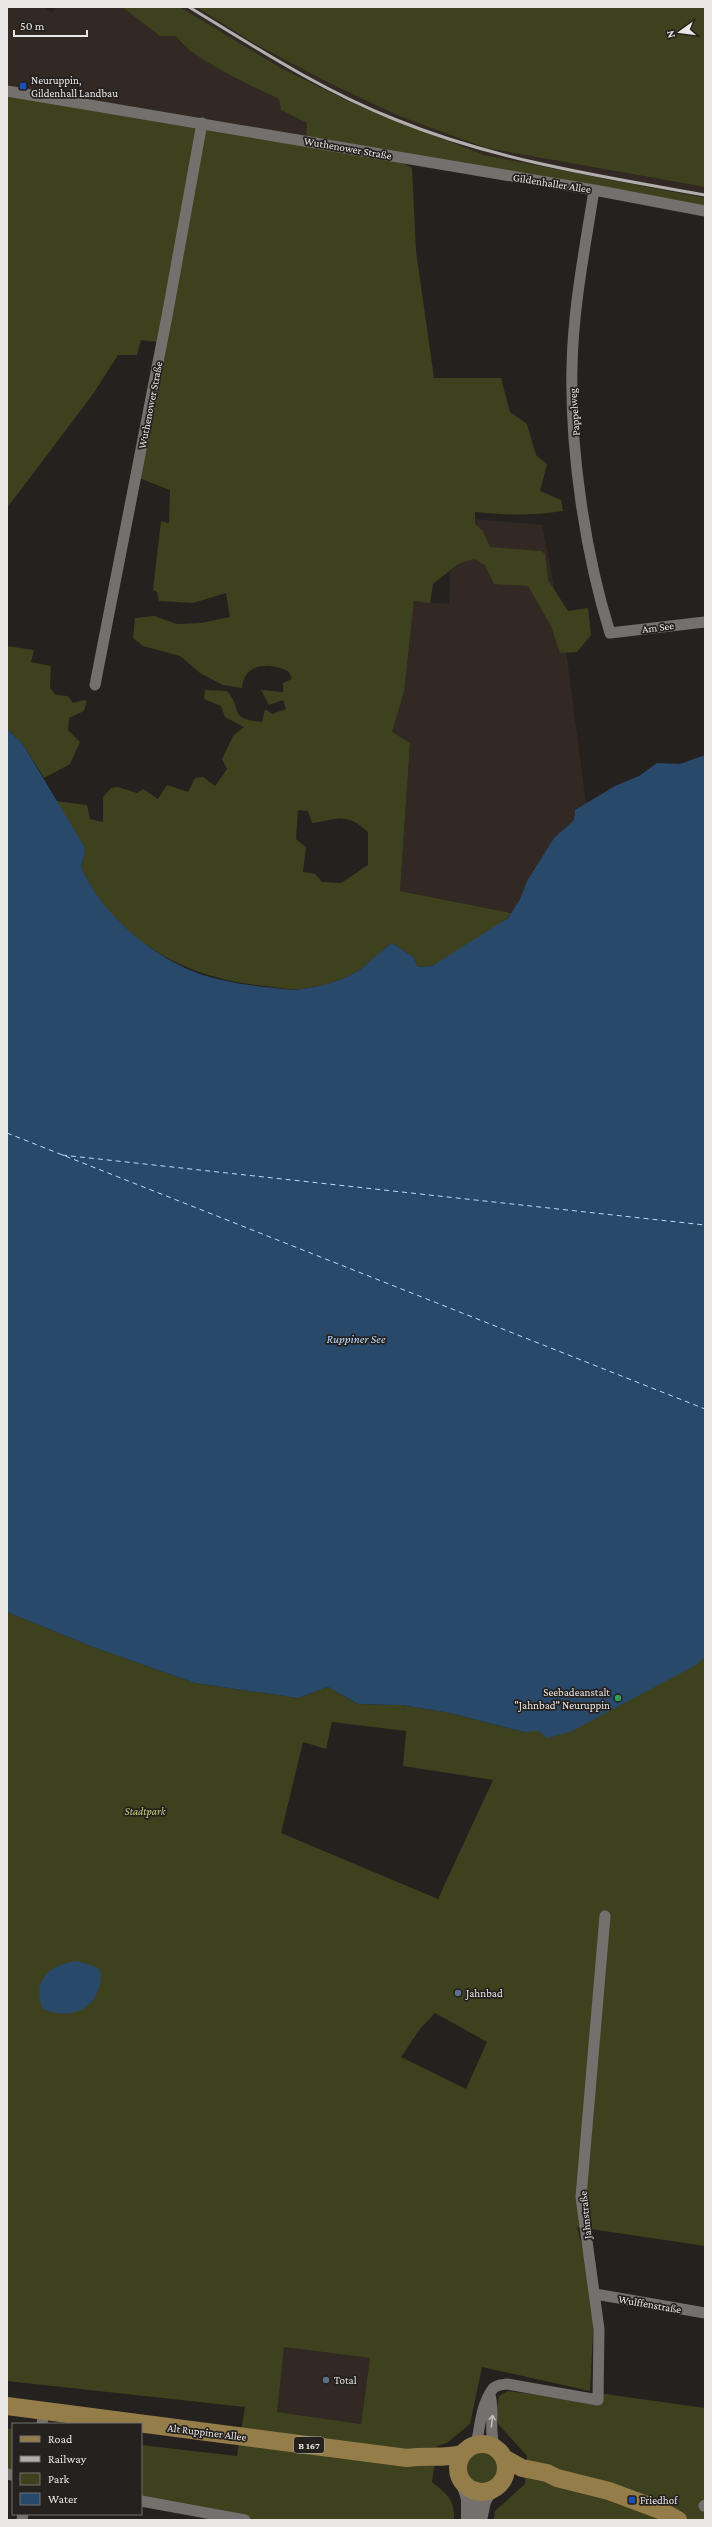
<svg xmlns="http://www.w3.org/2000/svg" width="712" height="2527" font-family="'Crimson Pro',serif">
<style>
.built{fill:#322924}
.green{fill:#3e411e;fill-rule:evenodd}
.water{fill:#29496b}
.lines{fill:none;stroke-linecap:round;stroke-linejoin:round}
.ferry{stroke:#bbdbfe;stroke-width:1;stroke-dasharray:5 4;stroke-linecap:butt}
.minor{stroke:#74706d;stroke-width:11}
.secondary{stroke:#74706d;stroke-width:16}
.primary{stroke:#947d49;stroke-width:18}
.rail{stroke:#b1afae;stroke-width:3}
.oneway{stroke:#c0bdbc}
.transit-dot{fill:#1a4fb4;stroke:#24211f;stroke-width:1.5}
.leisure-dot{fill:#2e9e5b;stroke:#24211f;stroke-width:1.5}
.service-dot{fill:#5c6f8a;stroke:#24211f;stroke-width:1.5}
.labels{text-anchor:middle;stroke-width:3.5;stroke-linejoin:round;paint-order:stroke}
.shield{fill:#24211f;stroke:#aeacaa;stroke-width:1}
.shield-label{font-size:10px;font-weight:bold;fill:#e9e7e6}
.poi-label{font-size:11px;fill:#e9e7e6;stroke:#24211f;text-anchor:start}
.street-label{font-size:11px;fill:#e9e7e6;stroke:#24211f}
.park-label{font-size:11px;font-style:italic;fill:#c6cc80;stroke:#24211f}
.water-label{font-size:12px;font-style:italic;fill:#bbdbfe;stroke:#24211f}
</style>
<rect width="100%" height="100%" fill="#24211f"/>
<path class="built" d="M7,7H44L52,13L56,7H122L160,36H176L180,43L209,62L279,99L281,110L307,123L306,136L7,93Z
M180,7H196L257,45L331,84L399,116L486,148L705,187V198L484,155L445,141L368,110L281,68Z
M462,518L542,525L565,642L586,804L575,810L574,820L554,838L527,881L520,899L511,913L400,891L410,743L392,732L404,692L414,601L449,604L452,519Z
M284,2347L370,2358L361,2424L276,2412Z"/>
<path class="green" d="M122,7H180L281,68L330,92L368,110L484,155L705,198V208L443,162L400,152L399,161L412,168L416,251L434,378H501L510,412L527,424L536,455L547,464L540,491L561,500L563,511C533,516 505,515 475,512V524L483,531L490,547L541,551L545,554L548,580L568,611L588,608L591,635L577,652L560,653L551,626L528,586L494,584L485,565L474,559L458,564L433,584L430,603L414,601L404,692L392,732L410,743L400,891L511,913C502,927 450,958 434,965C429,967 423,966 418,967L413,957L392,943C381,951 372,961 362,968C346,980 320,987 302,989C290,991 277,987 265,986C188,979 114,941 81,867L85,852L84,846L55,801L87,805L90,819L103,822V797L111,788L118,787L137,793L143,789L158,799L167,785L188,792L195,778L203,777L215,786L227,769L222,759L233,736L244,727L225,717L221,706L204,699L205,690L227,691C244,710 226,718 262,722L265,709L272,714L286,709L283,700L269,705L261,690L283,692V683L292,679L289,672C271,662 244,662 242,688L223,685L200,673L180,656L143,646L133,638L135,618L154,616L177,624L201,623L230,617L226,593L193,603L159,601L157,592L153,590L161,521L169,523L170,490L139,478L158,342L141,340L137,355H118L93,394L7,508V93L306,136L307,123L281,110L279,99C254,87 190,58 176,36H160ZM298,810L308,811L312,823C336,820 345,811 368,832V865L341,883L322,882L315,874L303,872L306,847L296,839Z
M196,7H705V187L486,148L399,116L331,84L257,45Z
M7,646L34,650L31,662L51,666L50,688L56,695L68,696L73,703L84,700L87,701L84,711L69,718L68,730L80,742L70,764L44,778L22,743L7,729Z
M7,1612L93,1647L195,1683L298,1698L328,1687L358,1704L401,1705L450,1713L524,1732L705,1627V2246L577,2227L595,2294L590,2391L482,2367L470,2424L447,2443L437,2446L432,2482C447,2494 455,2500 454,2520H251L141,2502V2445L237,2456L245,2407L7,2381ZM332,1722L406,1731L403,1766L493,1780L438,1899L281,1833L303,1742L326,1749ZM435,2013L487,2042L466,2089L401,2057L420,2029ZM284,2347L370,2358L361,2424L277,2412Z
M508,2391L547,2396L598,2393L705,2408V2520H494L495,2511L525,2484L527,2456L498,2424L496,2418L499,2396Z
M7,2429H13V2481L7,2480Z
M463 2468a18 18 0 1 1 36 0a18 18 0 1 1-36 0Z"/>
<path class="water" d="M7,729L22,743L84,846L85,852L81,867C100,910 141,947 183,967C207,979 239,984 265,987C277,988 290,991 302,989C320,987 346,980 362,968C372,960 381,951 392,943L413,957L418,967L432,966L508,918L520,899L527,881L554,838L574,820L575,810L615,786L639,776L657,763L680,764L705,755V1657L696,1665L570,1732L547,1738L539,1731L524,1732L450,1713L401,1705L358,1704L328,1687L298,1698L195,1683L93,1647L7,1612Z
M76,1961L97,1967L101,1973C101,2007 73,2022 43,2009C31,1980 50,1965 76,1961Z"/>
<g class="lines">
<path class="ferry" d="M7,1133L705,1409
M62,1155L705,1225"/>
<path class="minor" d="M7,91L594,190L705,211
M594,190C585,248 573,308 572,367C570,450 585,553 610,633L705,622
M95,685L168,311L202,123
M595,2294L705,2313
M490,2395C495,2412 488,2430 495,2448
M42,2424L44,2410
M476,2445C480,2427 481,2405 492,2390C495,2385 501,2385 507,2384L598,2400L599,2329L581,2197L605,1916
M7,2474L13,2475
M141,2501L245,2520
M704,2506L705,2505
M22,2520L23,2514"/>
<path class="secondary" d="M465,2486L469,2499V2520
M479,2520L483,2501L488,2492"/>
<path class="primary" d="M7,2406L407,2458C426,2455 444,2459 462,2454
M458 2468a24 24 0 1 1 48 0a24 24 0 1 1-48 0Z
M504,2458L522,2468L547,2473L557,2478L609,2491L660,2510L678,2520"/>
<path class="rail" d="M189,7C255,47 321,90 394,119C494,160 599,176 705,195"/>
</g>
<defs><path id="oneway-shaft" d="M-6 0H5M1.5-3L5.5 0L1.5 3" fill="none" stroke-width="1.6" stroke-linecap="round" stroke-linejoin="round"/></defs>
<use class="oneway" href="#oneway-shaft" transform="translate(492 2421) rotate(-84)"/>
<g class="transit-dot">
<rect x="19" y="82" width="8" height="8" rx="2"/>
<rect x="628" y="2496" width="8" height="8" rx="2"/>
</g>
<circle class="leisure-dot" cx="618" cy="1698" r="4"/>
<g class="service-dot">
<circle cx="458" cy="1993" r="4"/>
<circle cx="326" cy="2380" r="4"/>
</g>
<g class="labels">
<rect class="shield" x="294" y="2437" width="30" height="16" rx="3"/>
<g class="shield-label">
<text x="309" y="2449">B 167</text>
</g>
<g class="poi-label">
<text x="31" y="84">Neuruppin,<tspan x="31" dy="13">Gildenhall Landbau</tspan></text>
<text x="610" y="1696" text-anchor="end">Seebadeanstalt<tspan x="610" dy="13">"Jahnbad" Neuruppin</tspan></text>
<text x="466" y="1997">Jahnbad</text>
<text x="334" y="2384">Total</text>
<text x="640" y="2504">Friedhof</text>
</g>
<g class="street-label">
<text transform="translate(348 148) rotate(10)" y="4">Wuthenower Straße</text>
<text transform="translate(552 183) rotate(9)" y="4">Gildenhaller Allee</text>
<text transform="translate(150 405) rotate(-79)" y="4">Wuthenower Straße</text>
<text transform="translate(574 412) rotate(-94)" y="4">Pappelweg</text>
<text transform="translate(658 627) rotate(-7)" y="4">Am See</text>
<text transform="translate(585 2215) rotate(-96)" y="4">Jahnstraße</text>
<text transform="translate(650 2304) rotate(10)" y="4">Wulffenstraße</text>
<text transform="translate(207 2432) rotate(7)" y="4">Alt Ruppiner Allee</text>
</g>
<g class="park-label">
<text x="145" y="1815">Stadtpark</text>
</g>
<g class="water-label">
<text x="356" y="1343">Ruppiner See</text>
</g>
</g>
<rect width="712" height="2527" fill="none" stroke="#e9e7e6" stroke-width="16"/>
<rect x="12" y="2423" width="130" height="92" fill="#24211f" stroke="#73706f"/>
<rect x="20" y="2436" width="20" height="6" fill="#947d49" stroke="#73706f"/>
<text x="48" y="2443" font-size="12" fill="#e9e7e6">Road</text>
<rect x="20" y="2456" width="20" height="6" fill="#b1afae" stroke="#73706f"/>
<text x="48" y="2463" font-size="12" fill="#e9e7e6">Railway</text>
<rect x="20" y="2473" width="20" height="12" fill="#3e411e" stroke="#73706f"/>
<text x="48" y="2483" font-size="12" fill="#e9e7e6">Park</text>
<rect x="20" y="2493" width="20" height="12" fill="#29496b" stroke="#73706f"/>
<text x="48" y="2503" font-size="12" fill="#e9e7e6">Water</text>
<g transform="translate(680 32) rotate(256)" stroke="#24211f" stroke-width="3" paint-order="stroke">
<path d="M0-3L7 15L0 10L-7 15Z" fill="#e9e7e6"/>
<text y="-6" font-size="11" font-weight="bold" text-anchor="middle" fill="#e9e7e6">N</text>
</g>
<path d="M14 30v6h73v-6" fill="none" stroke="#e9e7e6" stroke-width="2"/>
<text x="20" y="30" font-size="12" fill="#e9e7e6" stroke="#24211f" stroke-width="3" paint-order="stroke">50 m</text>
</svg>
